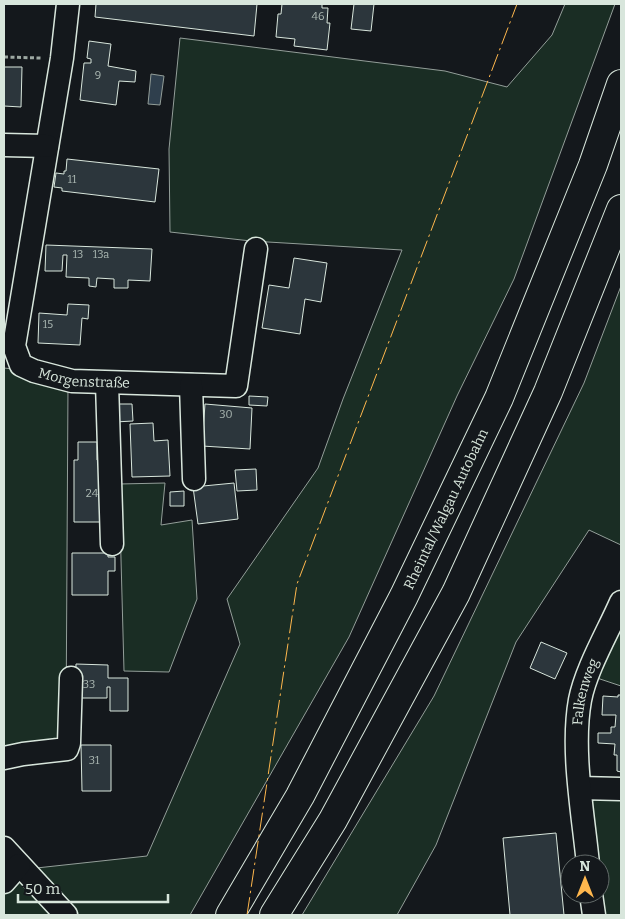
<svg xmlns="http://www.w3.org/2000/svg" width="625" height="919" font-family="Bitter,serif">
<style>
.green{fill:#1a2d24;stroke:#939e99}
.water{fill:#2f3f4d;stroke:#939e99}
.building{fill:#2c363c;stroke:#d8e6dc}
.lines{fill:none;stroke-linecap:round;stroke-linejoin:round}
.minor-casing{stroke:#d8e6dc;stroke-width:25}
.highway-casing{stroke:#d8e6dc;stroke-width:30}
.path{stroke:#9da8a2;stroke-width:3;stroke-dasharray:4 2.5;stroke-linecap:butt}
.minor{stroke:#14181c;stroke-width:22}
.highway{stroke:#14181c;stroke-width:28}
.power{stroke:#ffb74d;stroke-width:1;stroke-dasharray:18 4 2.5 4;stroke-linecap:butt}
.labels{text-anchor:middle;stroke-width:4;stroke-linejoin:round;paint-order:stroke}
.number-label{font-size:11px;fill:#adbab4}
.street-label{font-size:14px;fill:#d8e6dc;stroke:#14181c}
</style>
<rect width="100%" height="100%" fill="#14181c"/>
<path class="green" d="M565,4H615L514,279L457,396L349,637L190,915H4V854L18,870L147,856L240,644L227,599L318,468L343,399L402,250L251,241L170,232L169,149L180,38L445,71L507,87L552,35Z
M621,286V545L589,530L516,642L436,845L397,915H302L434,696L584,383Z
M4,368L23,370L68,385L66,729L63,739L4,752Z
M165,483L161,525L192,520L197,599L169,672L124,671L119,484Z
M621,620V686L597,678Z
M598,796H621V915H601L600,864H596L592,802Z"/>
<path class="water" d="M151,74L164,76L160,105L148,104Z"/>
<path class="building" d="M96,4H257L254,36L95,17Z
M282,4H322V8H328L327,23H330L327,50L294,46L295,39L276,37L278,14H281Z
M354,4H374L371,31L351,29Z
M89,41L111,44L108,66L136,71L135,82L119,81L116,105L80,100L84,63H91V59L87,58Z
M4,67H22L21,107L4,106Z
M67,159L159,169L155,202L62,191V188L54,187L56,173L64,174V171H66Z
M46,245L152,249L150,281L128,280V288H114V279L97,278L96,287L89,286V278L66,277L67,255H63L62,271H45Z
M294,258L327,263L321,302L305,299L300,334L262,328L269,285L289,288Z
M68,304L89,305L88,319L82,318L80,345L38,343L39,313L67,315Z
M249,396L268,397L267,406L249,405Z
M115,404H132L133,421L115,422Z
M205,404L252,408L250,449L202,446Z
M153,423L154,441L168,440L170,476L132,477L130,424Z
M78,442H97V460H102L103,522H74V460H78Z
M256,469L257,490L237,491L235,470Z
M234,483L238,519L198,524L193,487Z
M184,491V506H170V492Z
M72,553H108V557H115V571H108V595H72Z
M541,642L567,653L555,679L530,668Z
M76,664L108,665V678H128V711H110V687H107V698H75Z
M618,695H621V772L617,771V755H614L615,744L598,743V733H611V727H615L616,715H602L603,696L618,697Z
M81,745H111V791H82Z
M556,833L564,915H510L503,838Z"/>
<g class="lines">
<g class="minor-casing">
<g id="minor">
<path id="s1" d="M68,4L62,58L14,346L21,365L34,371L72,381L236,386L256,249"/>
<path d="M4,145L47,146"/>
<path d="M107,383L112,544"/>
<path d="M191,385L194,479"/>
<path d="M4,758L23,754L67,749L69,743L71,678"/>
<path d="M580,788L621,789"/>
<path d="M4,848L66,915"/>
<path id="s2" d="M588,864C583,813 571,750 580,700C586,669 608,632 621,602"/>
<path d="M4,882L19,865"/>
<path d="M591,894L594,915"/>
</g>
</g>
<g class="highway-casing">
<g id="highway">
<path id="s3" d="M230,915L300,796L404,596L499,398L593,165L621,84"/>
<path d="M274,915L333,820L456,593L548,392L621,209"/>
</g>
</g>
<path class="path" d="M4,57L41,58"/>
<use href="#minor" class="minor"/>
<use href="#highway" class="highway"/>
<path class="power" d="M247,915L297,584L517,4"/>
</g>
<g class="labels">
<g class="number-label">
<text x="318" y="20">46</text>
<text x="98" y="79">9</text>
<text x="72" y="183">11</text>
<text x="78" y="258">13</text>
<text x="101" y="258">13a</text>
<text x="48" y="328">15</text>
<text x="226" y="418">30</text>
<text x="92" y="497">24</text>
<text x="89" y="688">33</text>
<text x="94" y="764">31</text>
</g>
<g class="street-label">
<text dy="5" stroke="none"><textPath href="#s1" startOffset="432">Morgenstraße</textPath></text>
<text dy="5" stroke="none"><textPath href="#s3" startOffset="460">Rheintal/Walgau Autobahn</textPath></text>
<text dy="5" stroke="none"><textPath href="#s2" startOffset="174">Falkenweg</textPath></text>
</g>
</g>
<rect width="625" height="919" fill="none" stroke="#d8e6dc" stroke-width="10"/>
<g transform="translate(585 879)"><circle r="24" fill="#14181c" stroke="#626a69"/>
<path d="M0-4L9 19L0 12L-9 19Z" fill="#ffb74d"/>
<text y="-8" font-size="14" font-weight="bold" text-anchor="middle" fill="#d8e6dc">N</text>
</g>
<path d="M18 894v8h150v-8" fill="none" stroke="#d8e6dc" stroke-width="2.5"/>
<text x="25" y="894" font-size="15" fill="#d8e6dc" stroke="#14181c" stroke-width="4" paint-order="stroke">50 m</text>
</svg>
